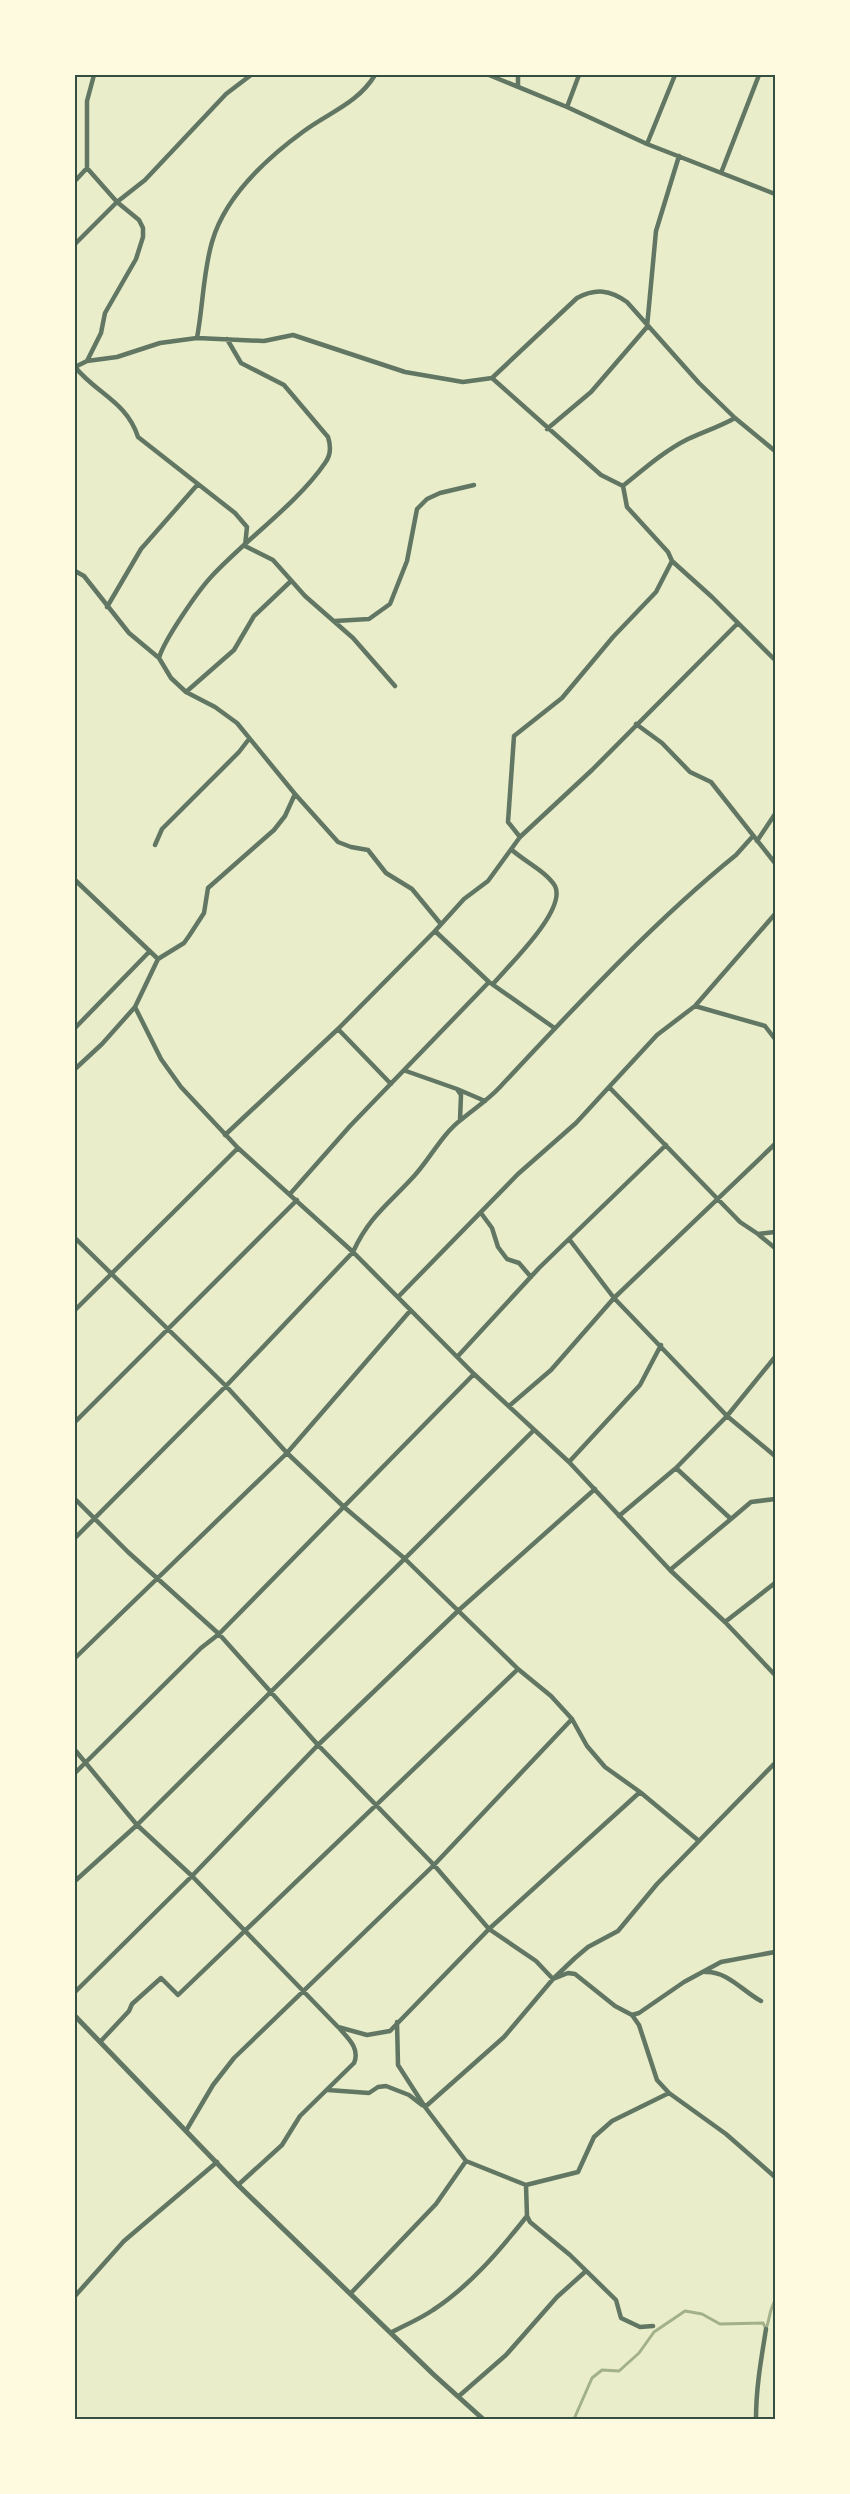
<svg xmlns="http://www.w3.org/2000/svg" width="850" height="2494" font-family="Mulish,sans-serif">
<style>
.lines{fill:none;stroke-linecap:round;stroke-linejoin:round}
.stream{stroke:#a3b18a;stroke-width:3}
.minor{stroke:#617663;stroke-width:4.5}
.tertiary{stroke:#617663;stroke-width:5}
.neatline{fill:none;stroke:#344e41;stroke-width:2}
</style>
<rect width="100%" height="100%" fill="#e9edc9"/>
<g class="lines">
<path class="stream" d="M574,2419L592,2378L602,2370L619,2371L639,2353L654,2332L685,2311L702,2314L720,2324L763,2323L766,2329C770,2319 769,2310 775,2301"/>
<path class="minor" d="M489,75L567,107
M579,75L567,107L647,144
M675,75L647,144L775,194
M518,86V75
M721,173L759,75
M75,181L87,168V101L94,75
M75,244L117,202L87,168
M197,338C203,306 203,273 212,242C225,196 267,158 304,131C330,112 358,103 375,75
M87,361L101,333L105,313L136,259L143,237V228L139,220L117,202L145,180L226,94L251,75
M75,367L87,361L117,357L160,343L197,338L264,341L293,335L405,372L463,382L492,378L577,298C596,288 610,290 627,302L699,383L735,418L775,451
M75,367C97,394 127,402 138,437L235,513L247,527L245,546L273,560L305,596L353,638L395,686
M492,378L601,475L623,486C644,469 664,451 688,439C703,432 719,427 735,418
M547,429L591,392L647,327L656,231L679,156
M623,486L627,507L668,552L672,561L712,597L775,660
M75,571L84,576L129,633L159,658L171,678L186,692L215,707L237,723L295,794L285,816L274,830L208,888L204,913L189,936L184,943L158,959L135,1007L102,1044L75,1069
M107,607L141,549L198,484
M335,621L369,619L390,604L407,561L417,509L427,499L440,493L474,485
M159,658C164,640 198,591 211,577C245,540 297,504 325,463C331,455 331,446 328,437L284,385L241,363L227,339
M186,692L234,650L254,616L291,581
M636,724L662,743L690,772L711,782L775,863
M295,794L338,842L351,847L368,850L386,873L412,889L440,923
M520,837L508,822L514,736L562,698L613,637L656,592L672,561
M757,841L775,814
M155,845L162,829L239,752L249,739
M75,880L158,959
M435,931L464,899L488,881L520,837L592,770L738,623
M493,984C508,966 567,910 555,886C547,872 524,861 512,850
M695,1006L765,1026L775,1039
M135,1007L161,1059L181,1087L238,1148L353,1252L474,1374L569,1462L670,1570L725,1622L775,1675
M75,1028L149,952
M406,1071L457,1089L461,1095L460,1120
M391,1084L338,1029L435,931L489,982L553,1027
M609,1087L657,1035L695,1006L775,914
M457,1089L485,1101
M225,1135L338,1029
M290,1194L350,1126L489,982
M481,1213L492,1228L498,1247L507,1259L519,1263L531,1277
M759,1235L775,1248
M75,1238L226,1386L287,1453L344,1507L404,1558L518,1669L551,1696L572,1719L587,1746L605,1767L640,1792L699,1841
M569,1239L614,1298L727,1416L775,1456
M399,1296L518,1174L576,1123L609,1087L740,1222L758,1234L775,1232
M75,1310L238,1148
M458,1356L539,1268L666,1145
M509,1406L551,1370L614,1298L775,1144
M75,1422L297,1200
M569,1462L640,1385L661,1345
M676,1468L727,1416L775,1357
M75,1499L128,1552L219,1634L318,1745L434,1865L489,1929L536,1961L553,1979L568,1973L575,1974L615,2006L632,2015L639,2025L657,2080L669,2093L726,2134L775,2177
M619,1516L676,1468L731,1519L751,1502L775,1499
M75,1538L226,1386L353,1252C370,1215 390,1203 415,1175C431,1157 443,1133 462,1119C475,1108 488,1100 500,1087C573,1009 653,922 736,855L753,836
M670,1570L731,1519
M725,1622L775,1583
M75,1658L287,1453L410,1311
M75,1750L137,1825L192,1876L338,2027L367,2035L390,2031L489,1929L640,1792
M75,1773L201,1648L219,1634L474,1374
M75,1881L137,1825L533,1431
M705,1972C728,1971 742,1991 761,2001
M75,1992L192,1876L318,1745L459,1610L595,1489
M632,2015L639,2013L684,1982L721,1962L775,1952
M397,2022L398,2065L425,2107L466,2161L526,2185L527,2216L530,2222L570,2255L616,2300L621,2318L640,2327L653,2326
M101,2041L129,2011L132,2004L161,1978L178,1995L518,1669
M328,2090L369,2093L378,2087L386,2086L409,2095L422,2105
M425,2107L504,2037L553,1979L575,1958L588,1947L618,1931L657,1884L775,1763
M187,2129L213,2085L234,2058L434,1865L572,1719
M238,2185L282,2145L300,2116L354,2063C360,2049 349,2039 340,2029
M526,2185L578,2172L594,2137L612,2121L669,2093
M351,2293L436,2204L466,2161
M75,2296L124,2241L217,2162
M392,2332C405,2325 420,2319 433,2310C470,2286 500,2250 527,2216
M459,2396L506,2355L557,2297L586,2271
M756,2419C756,2388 761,2360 766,2329"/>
<path class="tertiary" d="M75,2016L238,2185L433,2374L483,2419"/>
</g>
<rect width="850" height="2494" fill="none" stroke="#fefae0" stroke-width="153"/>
<rect x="76" y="76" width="698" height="2342" class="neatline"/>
</svg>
